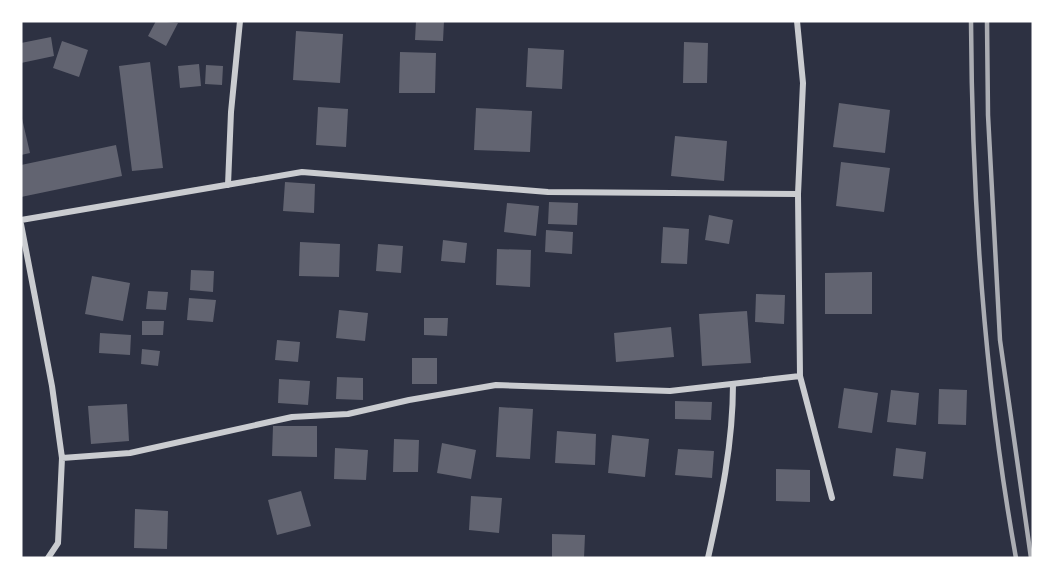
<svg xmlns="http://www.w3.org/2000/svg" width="1054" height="579" font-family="Barlow,sans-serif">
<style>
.building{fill:#626471}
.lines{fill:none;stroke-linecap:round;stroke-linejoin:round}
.minor{stroke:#caccd0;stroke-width:6}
.rail{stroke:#abadb3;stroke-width:4.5}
</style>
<rect width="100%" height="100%" fill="#2d3142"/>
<path class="building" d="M156,21L178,23L166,46L148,36Z
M416,21H444L443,41L415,40Z
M296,31L343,34L340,83L293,80Z
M51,37L54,56L21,63V43Z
M62,41L88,50L79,77L53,68Z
M684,42L708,43L707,83H683Z
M528,48L564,50L562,89L526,87Z
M400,52L436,53L435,93H399Z
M150,62L163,168L132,171L119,66Z
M199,64L201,86L180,88L178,66Z
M206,65L223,66L222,85L205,84Z
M839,103L890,110L885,153L833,147Z
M318,107L348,109L346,147L316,145Z
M476,108L532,111L530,152L474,150Z
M21,114L30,153L21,155Z
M675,136L727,141L724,181L671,176Z
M116,145L122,176L21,197V165Z
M841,162L890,168L884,212L836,206Z
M285,182L315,184L314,213L283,211Z
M549,202L578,203L577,225L548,224Z
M507,203L539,206L536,236L504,232Z
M709,215L733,220L729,244L705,240Z
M663,227L689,229L687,264L661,263Z
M546,230L573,232L572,254L545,252Z
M443,240L467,243L465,263L441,261Z
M300,242L340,244L339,277L299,276Z
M378,244L403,246L401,273L376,271Z
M497,249L531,250L530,287L496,285Z
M191,270L214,271L213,292L190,290Z
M872,272V314H825V273Z
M92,276L130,283L123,321L85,314Z
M148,291L168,292L166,310L146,309Z
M756,294L785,295L784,324L755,322Z
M189,298L216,300L213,322L187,320Z
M339,310L368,313L365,341L336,338Z
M747,311L751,363L702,366L699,314Z
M424,318H448L447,336L424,335Z
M142,321H164L163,335H142Z
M671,327L674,357L616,362L614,333Z
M100,333L131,335L130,355L99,353Z
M277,340L300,342L298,362L275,360Z
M142,349L160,351L158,366L141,364Z
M412,358H437V384H412Z
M337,377L363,378V400L336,399Z
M279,379L310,381L308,405L278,403Z
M844,388L878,393L872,433L838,428Z
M939,389L967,390L966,425L938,424Z
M891,390L919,393L916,425L887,422Z
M675,401L712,402L711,420L675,419Z
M127,404L129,441L91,444L88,406Z
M499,407L533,409L530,459L496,457Z
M273,426H317V457L272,456Z
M557,431L596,434L595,465L555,463Z
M612,435L649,439L645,477L608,473Z
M394,439L419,440L418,472H393Z
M442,443L476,450L471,479L437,473Z
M335,448L368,450L366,480L334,479Z
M896,448L926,452L923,479L893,476Z
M678,449L714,451L712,478L675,475Z
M776,469L810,470V502L776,501Z
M301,491L311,526L277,535L268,500Z
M471,496L502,498L499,533L469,530Z
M135,509L168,511L167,549L134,548Z
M552,534L585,535L584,558H552Z"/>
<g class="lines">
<path class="minor" d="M797,21L803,83L798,194
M228,185L231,112L240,21
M21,220L302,172L548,192L798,194L800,376L832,498
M21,224L52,386L62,458L58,543L48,558
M62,458L130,453L292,417L348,414L409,400L496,385L670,391L800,376
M708,558C721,500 733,444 733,384"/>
<path class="rail" d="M971,21C972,200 984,381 1016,558
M987,21L988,115L1000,340L1031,558"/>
</g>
<rect width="1054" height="579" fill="none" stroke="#ffffff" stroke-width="45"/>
</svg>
